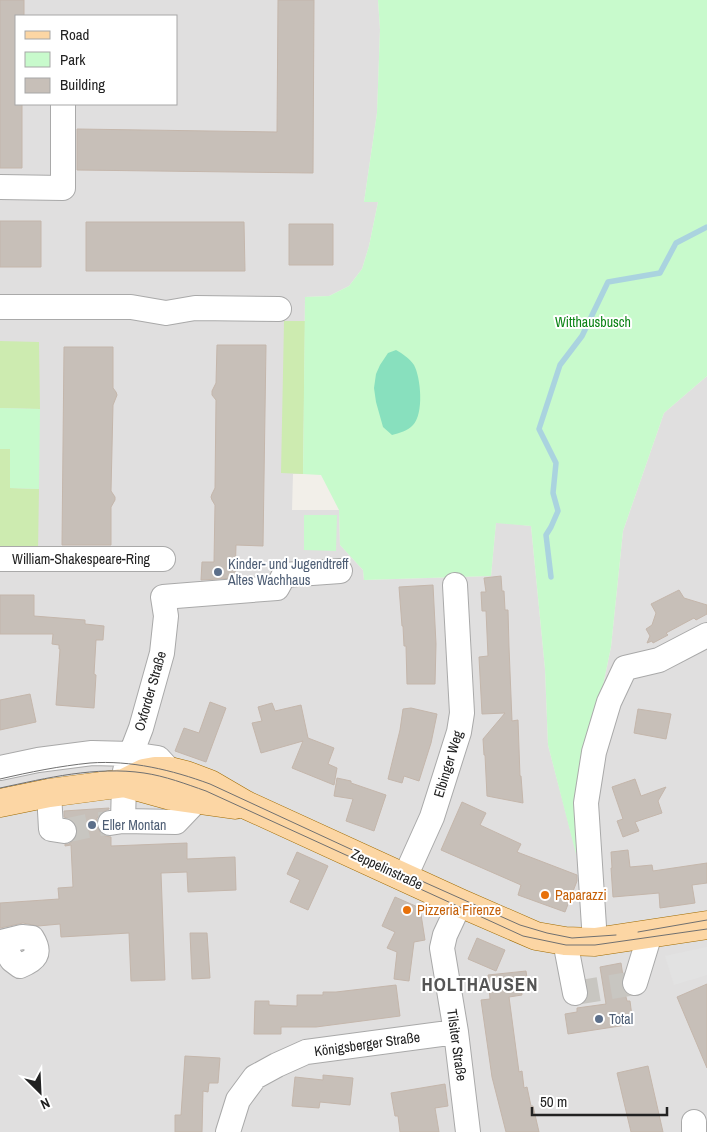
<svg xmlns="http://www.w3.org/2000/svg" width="707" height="1132" font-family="'Archivo Narrow',sans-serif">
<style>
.residential{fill:#e0dfdf;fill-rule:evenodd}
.grass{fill:#cdebb0}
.park{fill:#c8facc}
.pitch{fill:#88e0be}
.parking{fill:#e2e2e2}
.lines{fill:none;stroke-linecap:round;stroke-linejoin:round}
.stream{stroke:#aad3df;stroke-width:5.5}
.building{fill:#c7bfb8;stroke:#c4b6ab}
.minor-tunnel{stroke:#c8c6c1;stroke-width:24;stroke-dasharray:24 12;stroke-linecap:butt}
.minor-casing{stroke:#a9a9a9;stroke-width:26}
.major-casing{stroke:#a06b00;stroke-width:29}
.minor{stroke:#fff;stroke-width:24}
.major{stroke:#fcd6a4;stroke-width:28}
.tram{stroke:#707070;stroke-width:1}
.service-dot{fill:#5c6f8a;stroke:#fff;stroke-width:2}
.food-dot{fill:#e8710a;stroke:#fff;stroke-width:2}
.labels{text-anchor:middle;stroke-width:4;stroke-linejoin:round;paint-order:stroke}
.park-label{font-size:14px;fill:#0c8416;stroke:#fff}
.street-label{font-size:14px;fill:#222;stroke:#fff}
.service-label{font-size:14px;fill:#4e5e75;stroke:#fff;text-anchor:start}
.food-label{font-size:14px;fill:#c56008;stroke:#fff;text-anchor:start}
.district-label{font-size:19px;font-weight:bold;letter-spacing:1px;fill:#555;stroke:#fff}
</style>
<rect width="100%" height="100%" fill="#f2efe9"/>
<path class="residential" d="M0,0H378L380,29L377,113L364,202H378L369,246L362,269L349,286L329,296L305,297L303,474H293L292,510H339L340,545L363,570L364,580L491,576L496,522L531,526L545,669L548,745L576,852L583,781L611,647L623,531L664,413L707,376V1132H0ZM16,16H176V104H16Z"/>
<path class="grass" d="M284,321H305L303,474L281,473Z
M0,341L39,342L40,409L0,408Z
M0,449H10V488L39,489L38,552L0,551Z"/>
<path class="park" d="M378,0H707V376L664,413L623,531L611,647L583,781L576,854L548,745L545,669L531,526L496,523L491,576L364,580L363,570L340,545L339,510L321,475L303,474L305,297L329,296L349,286L362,269L369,246L378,202H364L377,113L380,29Z
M0,408L40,409L39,489L10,488V449H0Z
M304,515H337L336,551L304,550Z"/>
<path class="pitch" d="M396,350C403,354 409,358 414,365C421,378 424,414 413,425C408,431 399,433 392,435L383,427L376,402L374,388L376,374L380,365L388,353Z"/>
<path class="parking" d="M707,947V975L674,985L665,956Z"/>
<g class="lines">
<path class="stream" d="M551,577L546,535L551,527L558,511L553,493L556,463L539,429L560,365L582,336L608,282L660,273L676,243L707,227"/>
</g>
<path class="building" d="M0,0H24V16H16V104H22V168H0Z
M278,0H314L313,173L77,170V129L277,132Z
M0,221H41V267H0Z
M86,222H244L245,271H86Z
M289,224H333V265H289Z
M217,345H266L263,546L236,545L235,578L201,580L202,562H214L215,505L212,500L211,497L212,494L215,488L216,400L212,395V391L216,383Z
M64,347H113V388L116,392L117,395L113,405L111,491L115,497V500L111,507V545H62Z
M501,576L502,591H504L505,610H508L509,647L512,721L518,720L520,776H521L523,803L487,796L485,755H484L483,739L505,713L482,714L479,657L488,656L486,611H482L481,592H486L484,578Z
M433,585L436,644L435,684H407L406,646H404L403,626H402L399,587Z
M679,590L684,598L707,605V614L696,620L694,618L666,633L668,635L653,643L652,641L647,643L650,636L646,629L652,625L656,613L651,604Z
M0,595H34V616L85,620V624L104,626L103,640H96L94,674L96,675L94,708L56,705L60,649H59V645L52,644L53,634H0Z
M30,694L36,722L0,730V700Z
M210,702L226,708L206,762L175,751L184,728L199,733Z
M272,703L275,711L301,705L308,738L334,748L328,764L337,768L334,785L292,768L303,741L261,753L252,723L262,721L258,707Z
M411,708L437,714L431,743L419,781L404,776L402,783L388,779L400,730L403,709Z
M638,709L671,714L666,739L634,733Z
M337,778L351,781V783L386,795L374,831L346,821L353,799L334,796Z
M635,779L641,796L666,787L658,801L662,813L635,822L639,831L623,837L617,821L623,819L612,787Z
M462,802L486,813L480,825L521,844L517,852L577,875V881L565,912L518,895L521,885L441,850Z
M109,808V809L101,813L97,818L96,825L100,832L105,836L111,837V846L187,843V859L235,857L236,890L188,892L187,872L161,873L165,980L131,981L129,933L61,937L60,924L38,926L23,923L0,928V903L59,899L58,888L73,887L71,845L65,846V844H69L75,839L78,833L77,826L72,820L64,817V811Z
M628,850L630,867L652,865L653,871L707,863V883L692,885L695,903L660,908L659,893L613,897L611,868H612L611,852Z
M297,852L328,866L308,910L290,902L300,880L287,874Z
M395,897L420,908L425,940L414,942L409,981L394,979L397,952L387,948L395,932L382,926Z
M190,933H207L210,978L192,979Z
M477,938L505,950L496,971L468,959Z
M621,963L623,976L622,986L625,993L627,1001H630L633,1024L568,1034L565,1014L577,1012V1008L606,1004L600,967Z
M526,971L528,985L521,987L522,995L509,997L519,1072L522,1071L524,1088L527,1087L531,1106H533L539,1132H506L492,1077L481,1000L490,999L488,975Z
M707,984V1068L677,997Z
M396,985L400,1016L316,1027H281V1034H254L255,1001H269V1005L297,1006V995H323V992H336Z
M185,1056L220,1058L218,1083H209L208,1092L203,1091L202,1132H175V1115H181Z
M648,1066L663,1132H631L617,1073Z
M323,1075L353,1078L350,1105L320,1102L319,1108L292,1106L295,1077L323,1080Z
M445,1084L448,1106L435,1108L439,1132H400L398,1116H395L391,1093Z"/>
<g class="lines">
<path class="minor-tunnel" d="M64,831L92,825L110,823
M575,993L635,983"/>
<g class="minor-casing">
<path id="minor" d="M0,187L63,188V105
M0,307H131L166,313L195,308L279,309
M0,559H163
M0,768L38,760L92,753L131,754L158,758L170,771
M49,793L51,829L64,831
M123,821L176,822L197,800
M110,823L123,821L124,783L125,771L131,754L141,728L162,653L166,616L163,597L277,588L284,575L340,571
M405,877L432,817L459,732L462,713L455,585
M460,903L445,935L442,948L456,1032L468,1132
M565,941L575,993
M0,942H1L22,937L32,938C42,954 35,960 20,966L12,960L1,942
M595,942L586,803L594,752L609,702L625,668L659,660L707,635
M635,983L650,934
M694,1122V1132
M228,1132L238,1100L255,1077L277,1065L306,1052L456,1032"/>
</g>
<g class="major-casing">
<path id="major" d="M124,783L171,796L235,805
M0,803L49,793L124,783L144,773L155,771H170L186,775L210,784L246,805L460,903L536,936L565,941L595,942L707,925"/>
</g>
<use href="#minor" class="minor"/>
<use href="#major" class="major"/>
<path class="tram" d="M0,779C30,772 60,766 90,763C131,760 172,770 210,784L359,853L520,925L547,933L572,938L616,935
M0,788C47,778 96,766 144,773C165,776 186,784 206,791L523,936L566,945H595L707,929
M638,932L707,920"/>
</g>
<g class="service-dot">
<circle cx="218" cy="572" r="5"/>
<circle cx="92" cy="825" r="5"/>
<circle cx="599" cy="1019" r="5"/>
</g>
<g class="food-dot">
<circle cx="545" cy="895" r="5"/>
<circle cx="407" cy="910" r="5"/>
</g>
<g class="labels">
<g class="park-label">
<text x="593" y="327">Witthausbusch</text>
</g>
<g class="street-label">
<text x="81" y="564">William-Shakespeare-Ring</text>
<text transform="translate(150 691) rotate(-74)" y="5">Oxforder Straße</text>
<text transform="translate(448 764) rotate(-73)" y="5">Elbinger Weg</text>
<text transform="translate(387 869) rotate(25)" y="5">Zeppelinstraße</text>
<text transform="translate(367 1044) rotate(-8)" y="5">Königsberger Straße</text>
<text transform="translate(457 1045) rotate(82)" y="5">Tilsiter Straße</text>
</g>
<g class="service-label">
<text x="228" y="569">Kinder- und Jugendtreff<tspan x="228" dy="16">Altes Wachhaus</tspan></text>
<text x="102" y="830">Eller Montan</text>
<text x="609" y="1024">Total</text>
</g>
<g class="food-label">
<text x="555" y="900">Paparazzi</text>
<text x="417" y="915">Pizzeria Firenze</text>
</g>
<g class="district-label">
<text x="480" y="991">HOLTHAUSEN</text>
</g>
</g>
<rect x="15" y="15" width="162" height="90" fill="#ffffff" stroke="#a7a7a7"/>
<rect x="25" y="31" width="25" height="8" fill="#fcd6a4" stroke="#a7a7a7"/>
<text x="60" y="40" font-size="15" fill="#222222">Road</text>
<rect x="25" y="52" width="25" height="15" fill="#c8facc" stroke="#a7a7a7"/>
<text x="60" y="65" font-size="15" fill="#222222">Park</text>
<rect x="25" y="78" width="25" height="15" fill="#c7bfb8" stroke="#a7a7a7"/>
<text x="60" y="90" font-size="15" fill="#222222">Building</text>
<g transform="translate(40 1092) rotate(156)" stroke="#ffffff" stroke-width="4" paint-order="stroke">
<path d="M0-4L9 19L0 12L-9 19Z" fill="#222222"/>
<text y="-8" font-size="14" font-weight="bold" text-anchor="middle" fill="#222222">N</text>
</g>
<path d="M532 1107v8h135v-8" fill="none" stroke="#222222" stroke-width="2.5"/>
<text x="540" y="1107" font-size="15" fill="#222222" stroke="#ffffff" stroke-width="4" paint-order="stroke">50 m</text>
</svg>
